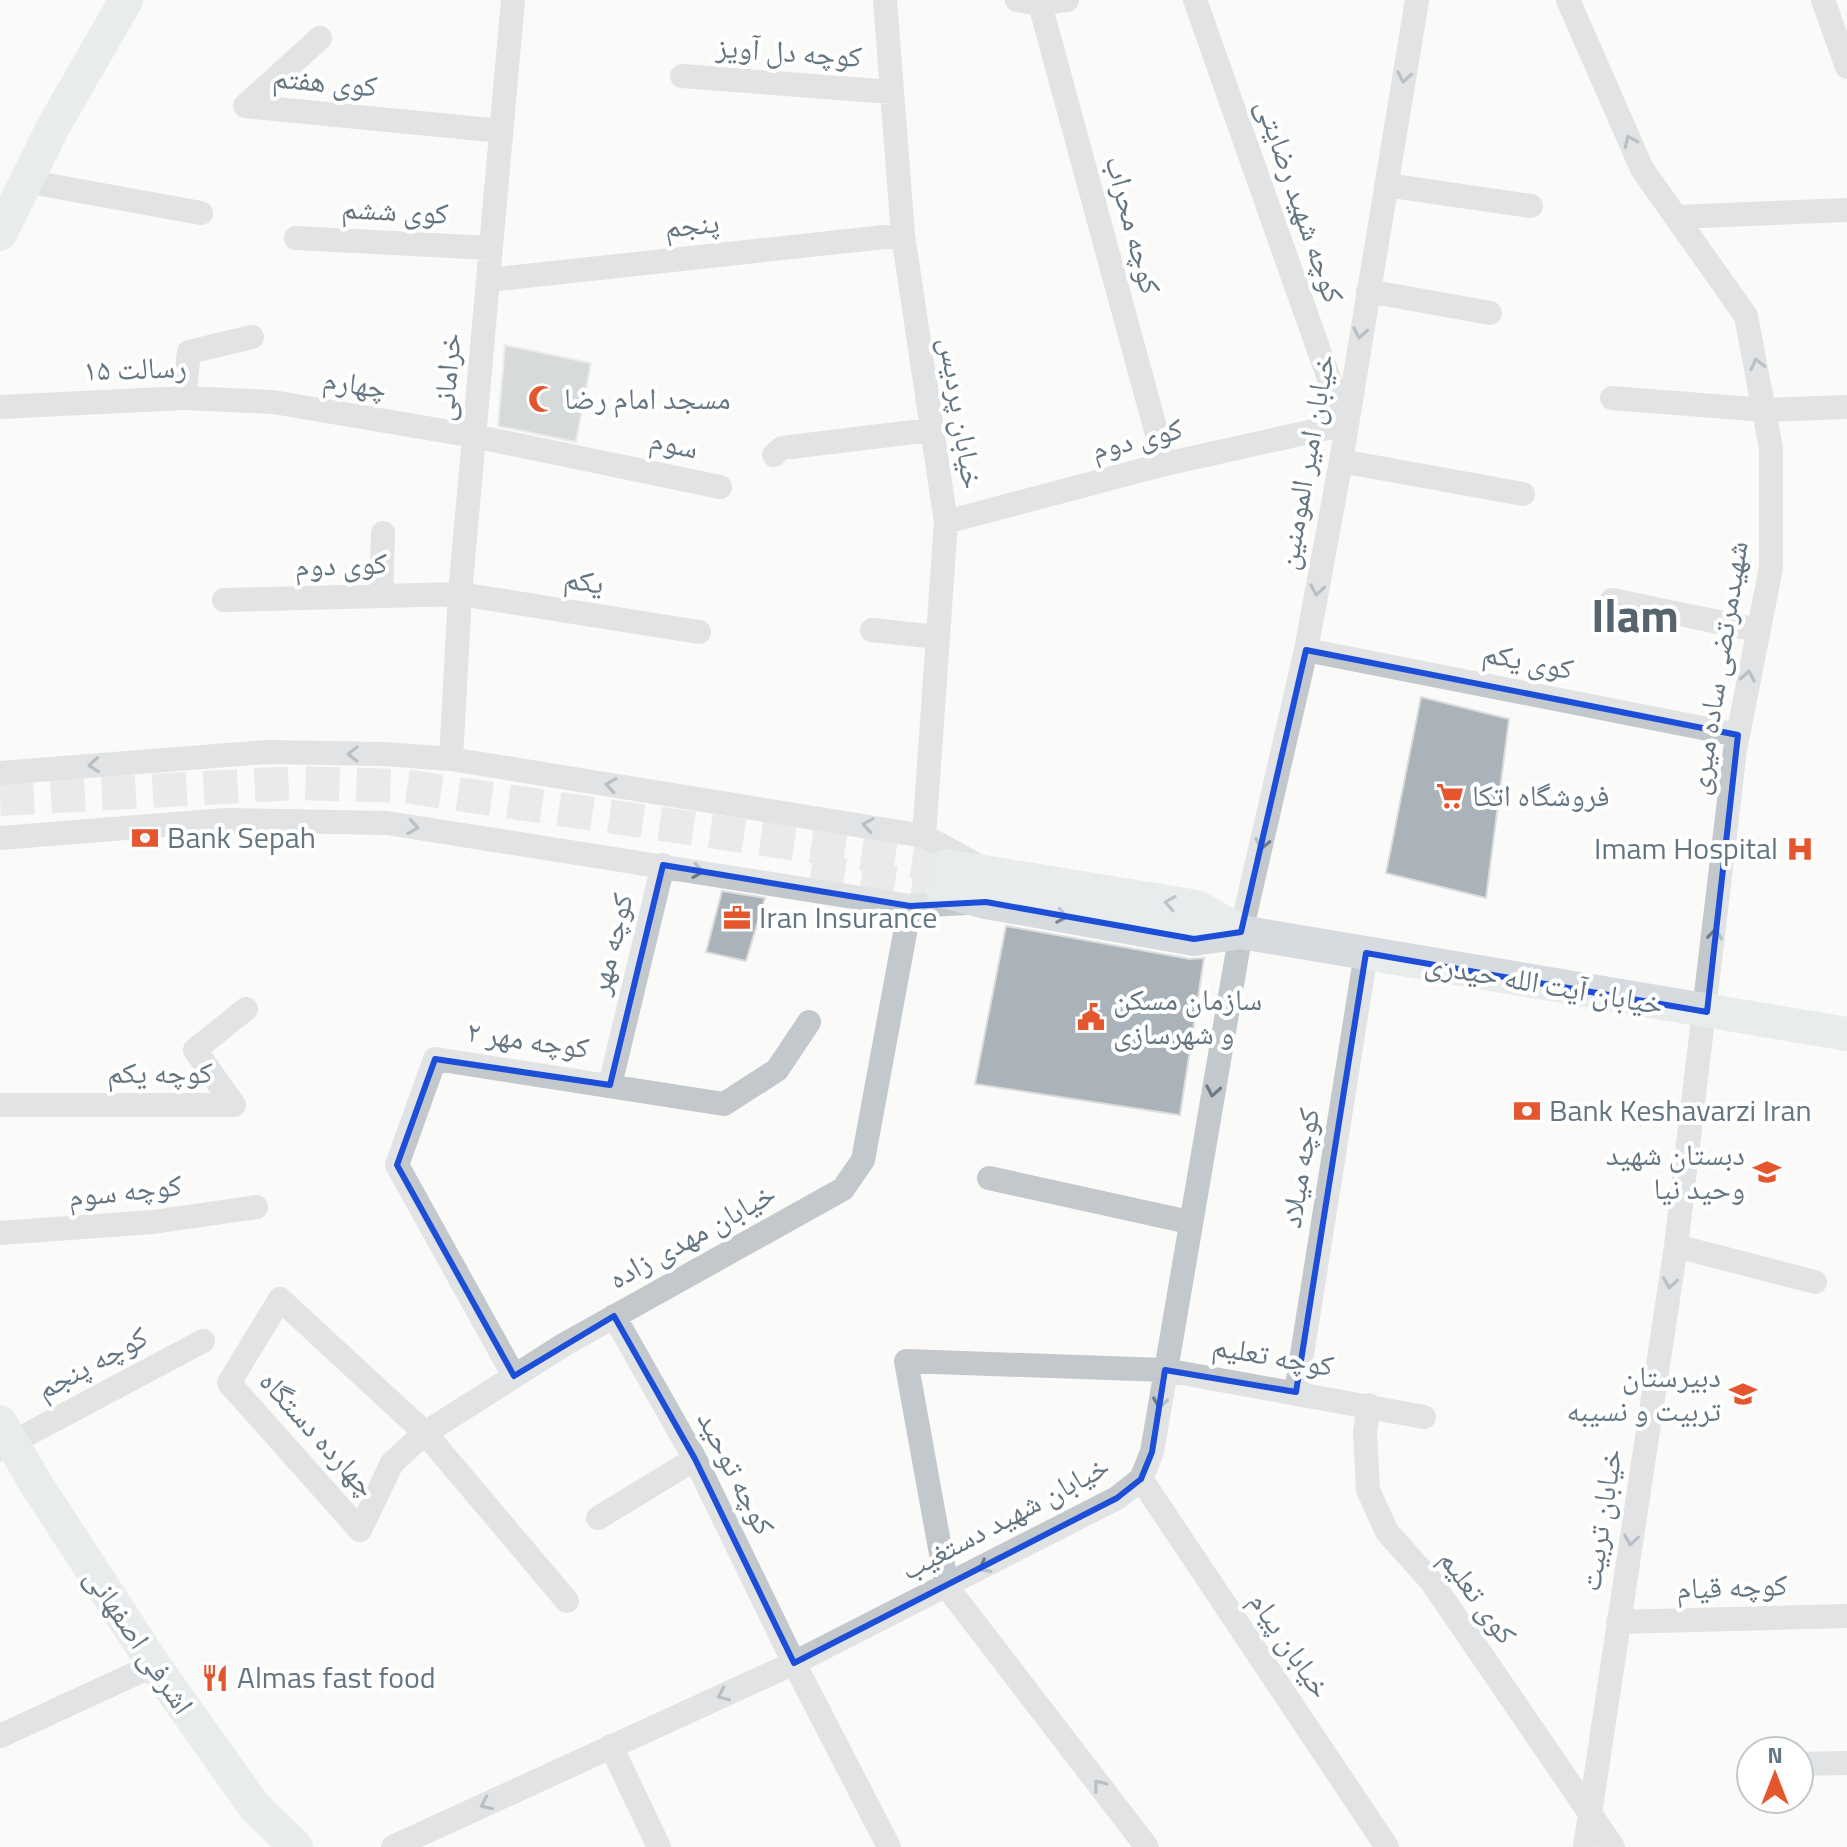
<svg xmlns="http://www.w3.org/2000/svg" width="1847" height="1847" font-family="'Titillium Web','Noto Naskh Arabic',sans-serif">
<style>
.building{fill:#aab3b9;stroke:#dcdcda;stroke-width:2}
.lines{fill:none;stroke-linecap:round;stroke-linejoin:round}
.secondary-tunnel{stroke:#d5d9db;stroke-width:34;stroke-dasharray:34 17;stroke-linecap:butt}
.street{stroke:#c3c8cc;stroke-width:24}
.secondary{stroke:#d6dbdf;stroke-width:34}
.oneway{stroke:#6a7a87}
.oneway2{stroke:#768591}
.marked{fill:none;stroke:#1d4ed8;stroke-width:6;stroke-linejoin:round}
.labels{text-anchor:middle;stroke-width:8;stroke-linejoin:round;paint-order:stroke}
.street-label{font-size:30px;fill:#657683;stroke:#fff}
.poi-label{font-size:30px;fill:#657683;stroke:#fff;text-anchor:start}
.town-label{font-size:46px;font-weight:bold;fill:#57646e;stroke:#fff}
</style>
<rect width="100%" height="100%" fill="#fafaf8"/>
<path class="building" d="M505,345L591,363L576,442L498,426Z
M1421,697L1509,719L1486,898L1386,873Z
M722,891L765,898L746,961L706,952Z
M1006,926L1190,959L1204,958L1180,1115L975,1084Z"/>
<g class="lines">
<path class="secondary-tunnel" d="M0,799L296,783L404,786L947,866
M811,870L943,891"/>
<path class="street" d="M885,0L903,235L946,522L924,836
M1017,0L1040,4L1067,0
M1568,0L1642,169L1746,316L1771,448V568L1735,750L1676,1246L1585,1847
M1823,0L1847,67
M1040,4L1165,464
M320,38L245,106L501,131
M682,76L891,92
M25,181L201,213
M1386,185L1531,206
M1676,217L1847,210
M296,238L490,248
M488,280L903,235
M1368,291L1490,313
M184,398L189,352L252,337
M1612,398L1765,410L1847,407
M0,407L184,398L273,402L474,436L720,487
M774,455L782,448L930,430
M1341,461L1523,494
M946,522L1165,464L1345,424L1195,0
M381,596L383,533
M224,600L460,594L699,632
M1612,600L1757,630
M872,630L937,637
M1306,650L1738,735
M451,759L460,594L513,0
M0,773L266,752L384,754L451,759L924,836L975,864
M0,838L226,820L387,823L910,906L966,903
M610,1085L663,865
M0,1105H234L195,1050L246,1009
M989,1178L1189,1222
M0,1233L153,1222L256,1207
M1676,1246L1815,1282
M614,1316L695,1459L794,1663L889,1847
M514,1376L397,1165L435,1059L724,1104L777,1070L809,1022
M1296,1392L1366,953
M1369,1405L1365,1432L1368,1490L1387,1532L1431,1581L1613,1847
M0,1449L203,1341
M1141,1479L1387,1847
M598,1518L695,1459
M567,1601L425,1433L280,1299L229,1383L360,1530L392,1463L425,1433L565,1344L843,1189L863,1160L910,906
M1618,1622L1847,1616
M0,1736L154,1665
M611,1746L659,1847
M1800,1764L1847,1763
M393,1847L794,1663L1117,1498L1141,1479L1152,1452L1241,932L1306,650L1341,461L1417,0
M1147,1847L947,1587L906,1361L1165,1370L1424,1417"/>
<path class="secondary" d="M0,234L53,127L126,0
M947,866L1197,907L1241,932
M943,891L986,902L1194,939L1241,932L1847,1034
M0,1422L36,1484L154,1665L254,1806L296,1847"/>
</g>
<defs><path id="oneway-chevron" d="M-2-3.5L2.5 0L-2 3.5" fill="none" stroke-width="1.6" stroke-linecap="round" stroke-linejoin="round" transform="scale(2)"/></defs>
<g class="oneway">
<use href="#oneway-chevron" transform="translate(1404 77) rotate(100)"/>
<use href="#oneway-chevron" transform="translate(1630 141) rotate(-114)"/>
<use href="#oneway-chevron" transform="translate(1360 333) rotate(100)"/>
<use href="#oneway-chevron" transform="translate(1757 364) rotate(-103)"/>
<use href="#oneway-chevron" transform="translate(1317 590) rotate(100)"/>
<use href="#oneway-chevron" transform="translate(1748 676) rotate(-80)"/>
<use href="#oneway-chevron" transform="translate(353 754) rotate(-179)"/>
<use href="#oneway-chevron" transform="translate(94 765) rotate(176)"/>
<use href="#oneway-chevron" transform="translate(611 785) rotate(-171)"/>
<use href="#oneway-chevron" transform="translate(868 825) rotate(-171)"/>
<use href="#oneway-chevron" transform="translate(413 827) rotate(9)"/>
<use href="#oneway-chevron" transform="translate(1262 844) rotate(103)"/>
<use href="#oneway-chevron" transform="translate(698 871) rotate(9)"/>
<use href="#oneway-chevron" transform="translate(1715 934) rotate(-84)"/>
<use href="#oneway-chevron" transform="translate(1213 1091) rotate(100)"/>
<use href="#oneway-chevron" transform="translate(1670 1283) rotate(99)"/>
<use href="#oneway-chevron" transform="translate(1160 1403) rotate(99)"/>
<use href="#oneway-chevron" transform="translate(1631 1540) rotate(99)"/>
<use href="#oneway-chevron" transform="translate(984 1567) rotate(152)"/>
<use href="#oneway-chevron" transform="translate(723 1695) rotate(156)"/>
<use href="#oneway-chevron" transform="translate(1099 1785) rotate(-128)"/>
<use href="#oneway-chevron" transform="translate(486 1804) rotate(155)"/>
</g>
<g class="oneway2">
<use href="#oneway-chevron" transform="translate(1170 903) rotate(-171)"/>
<use href="#oneway-chevron" transform="translate(1062 916) rotate(10)"/>
</g>
<path d="M0 0H1847V1847H0ZM1306,650L1738,735L1707,1012L1366,953L1296,1392L1165,1370L1152,1452L1141,1479L1117,1498L794,1663L695,1459L614,1316L514,1376L397,1165L435,1059L610,1085L663,865L910,906L986,902L1194,939L1241,932Z" fill="#fafaf8" fill-opacity=".55" fill-rule="evenodd"/>
<path class="marked" d="M1306,650L1738,735L1707,1012L1366,953L1296,1392L1165,1370L1152,1452L1141,1479L1117,1498L794,1663L695,1459L614,1316L514,1376L397,1165L435,1059L610,1085L663,865L910,906L986,902L1194,939L1241,932Z"/>
<defs>
<g id="mosque-bare" transform="scale(2.16)"><path d="M3.5-4.9A6 6 0 1 0 3.5 4.9A5 5 0 1 1 3.5-4.9Z" fill="#e4572e" stroke="#fff" stroke-width="2.5" paint-order="stroke"/></g>
<g id="supermarket-bare" transform="scale(2.16)"><path d="M-6-5.5h2.5l.6 2H6L4.5 2H-2.5L-4.4-4H-6ZM-1.5 3.2a1.3 1.3 0 1 0 .1 0ZM3 3.2a1.3 1.3 0 1 0 .1 0Z" fill="#e4572e" stroke="#fff" stroke-width="2.5" paint-order="stroke"/></g>
<g id="bank-bare" transform="scale(2.16)"><path d="M-6-4H6V4H-6ZM0-2.3a2.3 2.3 0 1 0 0 4.6a2.3 2.3 0 1 0 0-4.6Z" fill="#e4572e" stroke="#fff" stroke-width="2.5" paint-order="stroke"/></g>
<g id="hospital-bare" transform="scale(2.16)"><path d="M-5-5h3v3.5h4V-5h3V5h-3V1.5h-4V5h-3Z" fill="#e4572e" stroke="#fff" stroke-width="2.5" paint-order="stroke"/></g>
<g id="office-bare" transform="scale(2.16)"><path d="M-6-3h4V-5.5h4V-3h4V5H-6ZM-1-4.5V-3h2v-1.5ZM-6 0V1H6V0Z" fill="#e4572e" stroke="#fff" stroke-width="2.5" paint-order="stroke"/></g>
<g id="civic-bare" transform="scale(2.16)"><path d="M-.6-6.5H3V-4.5H.6V-3L4-1V1h2V6H-6V1h2V-1L-.6-3ZM-1.2 2.5V6h2.4V2.5Z" fill="#e4572e" stroke="#fff" stroke-width="2.5" paint-order="stroke"/></g>
<g id="school-bare" transform="scale(2.16)"><path d="M0-5L7-2L0 1L-7-2ZM-4 1L0 2.5L4 1V4Q0 6-4 4Z" fill="#e4572e" stroke="#fff" stroke-width="2.5" paint-order="stroke"/></g>
<g id="restaurant-bare" transform="scale(2.16)"><path d="M-5-6h1v4h1v-4h1v4h1v-4h1v5L-1.5 .5V6h-2V.5L-5-1ZM5-6V6H3V1.5H1.5Q1.5-4 5-6Z" fill="#e4572e" stroke="#fff" stroke-width="2.5" paint-order="stroke"/></g>
</defs>
<g fill-rule="evenodd">
<use href="#mosque-bare" x="542" y="399"/>
<use href="#supermarket-bare" x="1450" y="796"/>
<use href="#bank-bare" x="145" y="838"/>
<use href="#hospital-bare" x="1800" y="849"/>
<use href="#office-bare" x="737" y="918"/>
<use href="#civic-bare" x="1091" y="1017"/>
<use href="#bank-bare" x="1527" y="1111"/>
<use href="#school-bare" x="1767" y="1172"/>
<use href="#school-bare" x="1743" y="1394"/>
<use href="#restaurant-bare" x="215" y="1678"/>
</g>
<g class="labels">
<g class="street-label">
<text transform="translate(789 52) rotate(4)" y="10">کوچه دل آویز</text>
<text transform="translate(325 82) rotate(5)" y="10">کوی هفتم</text>
<text transform="translate(1300 201) rotate(71)" y="10">کوچه شهید رضایتی</text>
<text transform="translate(395 211) rotate(3)" y="10">کوی ششم</text>
<text transform="translate(692 225) rotate(-6)" y="10">پنجم</text>
<text transform="translate(1133 225) rotate(75)" y="10">کوچه محراب</text>
<text transform="translate(135 369) rotate(-2)" y="10">رسالت ۱۵</text>
<text transform="translate(447 377) rotate(-85)" y="10">خرامانی</text>
<text transform="translate(355 384) rotate(9)" y="10">چهارم</text>
<text transform="translate(961 413) rotate(81)" y="10">خیابان پردیس</text>
<text transform="translate(1137 439) rotate(-14)" y="10">کوی دوم</text>
<text transform="translate(674 444) rotate(12)" y="10">سوم</text>
<text transform="translate(1306 462) rotate(-80)" y="10">خیابان امیر المومنین</text>
<text transform="translate(341 565) rotate(-2)" y="10">کوی دوم</text>
<text transform="translate(584 581) rotate(9)" y="10">یکم</text>
<text transform="translate(1528 661) rotate(11)" y="10">کوی یکم</text>
<text transform="translate(1718 668) rotate(-81)" y="10">شهیدمرتضی ساده میری</text>
<text transform="translate(611 944) rotate(-76)" y="10">کوچه مهر</text>
<text transform="translate(1544 984) rotate(10)" y="10">خیابان آیت الله حیدری</text>
<text transform="translate(528 1040) rotate(8)" y="10">کوچه مهر ۲</text>
<text x="160" y="1083">کوچه یکم</text>
<text transform="translate(1300 1168) rotate(-81)" y="10">کوچه میلاد</text>
<text transform="translate(125 1191) rotate(-6)" y="10">کوچه سوم</text>
<text transform="translate(692 1236) rotate(-29)" y="10">خیابان مهدی زاده</text>
<text transform="translate(1273 1356) rotate(10)" y="10">کوچه تعلیم</text>
<text transform="translate(92 1363) rotate(-28)" y="10">کوچه پنجم</text>
<text transform="translate(318 1434) rotate(48)" y="10">چهارده دستگاه</text>
<text transform="translate(736 1473) rotate(63)" y="10">کوچه توحید</text>
<text transform="translate(1005 1518) rotate(-28)" y="10">خیابان شهید دستغیب</text>
<text transform="translate(1601 1520) rotate(-81)" y="10">خیابان تربیت</text>
<text transform="translate(1732 1587) rotate(-2)" y="10">کوچه قیام</text>
<text transform="translate(1478 1597) rotate(54)" y="10">کوی تعلیم</text>
<text transform="translate(139 1641) rotate(56)" y="10">اشرفی اصفهانی</text>
<text transform="translate(1290 1645) rotate(56)" y="10">خیابان پیام</text>
</g>
<g class="poi-label">
<text x="564" y="409">مسجد امام رضا</text>
<text x="1472" y="806">فروشگاه اتکا</text>
<text x="167" y="848">Bank Sepah</text>
<text x="1778" y="859" text-anchor="end">Imam Hospital</text>
<text x="759" y="928">Iran Insurance</text>
<text x="1113" y="1010">سازمان مسکن<tspan x="1113" dy="34">و شهرسازی</tspan></text>
<text x="1549" y="1121">Bank Keshavarzi Iran</text>
<text x="1745" y="1165" text-anchor="end">دبستان شهید<tspan x="1745" dy="34">وحید نیا</tspan></text>
<text x="1721" y="1387" text-anchor="end">دبیرستان<tspan x="1721" dy="34">تربیت و نسیبه</tspan></text>
<text x="237" y="1688">Almas fast food</text>
</g>
<g class="town-label">
<text x="1635" y="632">Ilam</text>
</g>
</g>
<g transform="translate(1775 1775)"><circle r="38" fill="#ffffff" stroke="#c1c8cd" stroke-width="2"/>
<path d="M0-6L14 30L0 20L-14 30Z" fill="#e4572e"/>
<text y="-12" font-size="22" font-weight="bold" text-anchor="middle" fill="#657683">N</text>
</g>
</svg>
